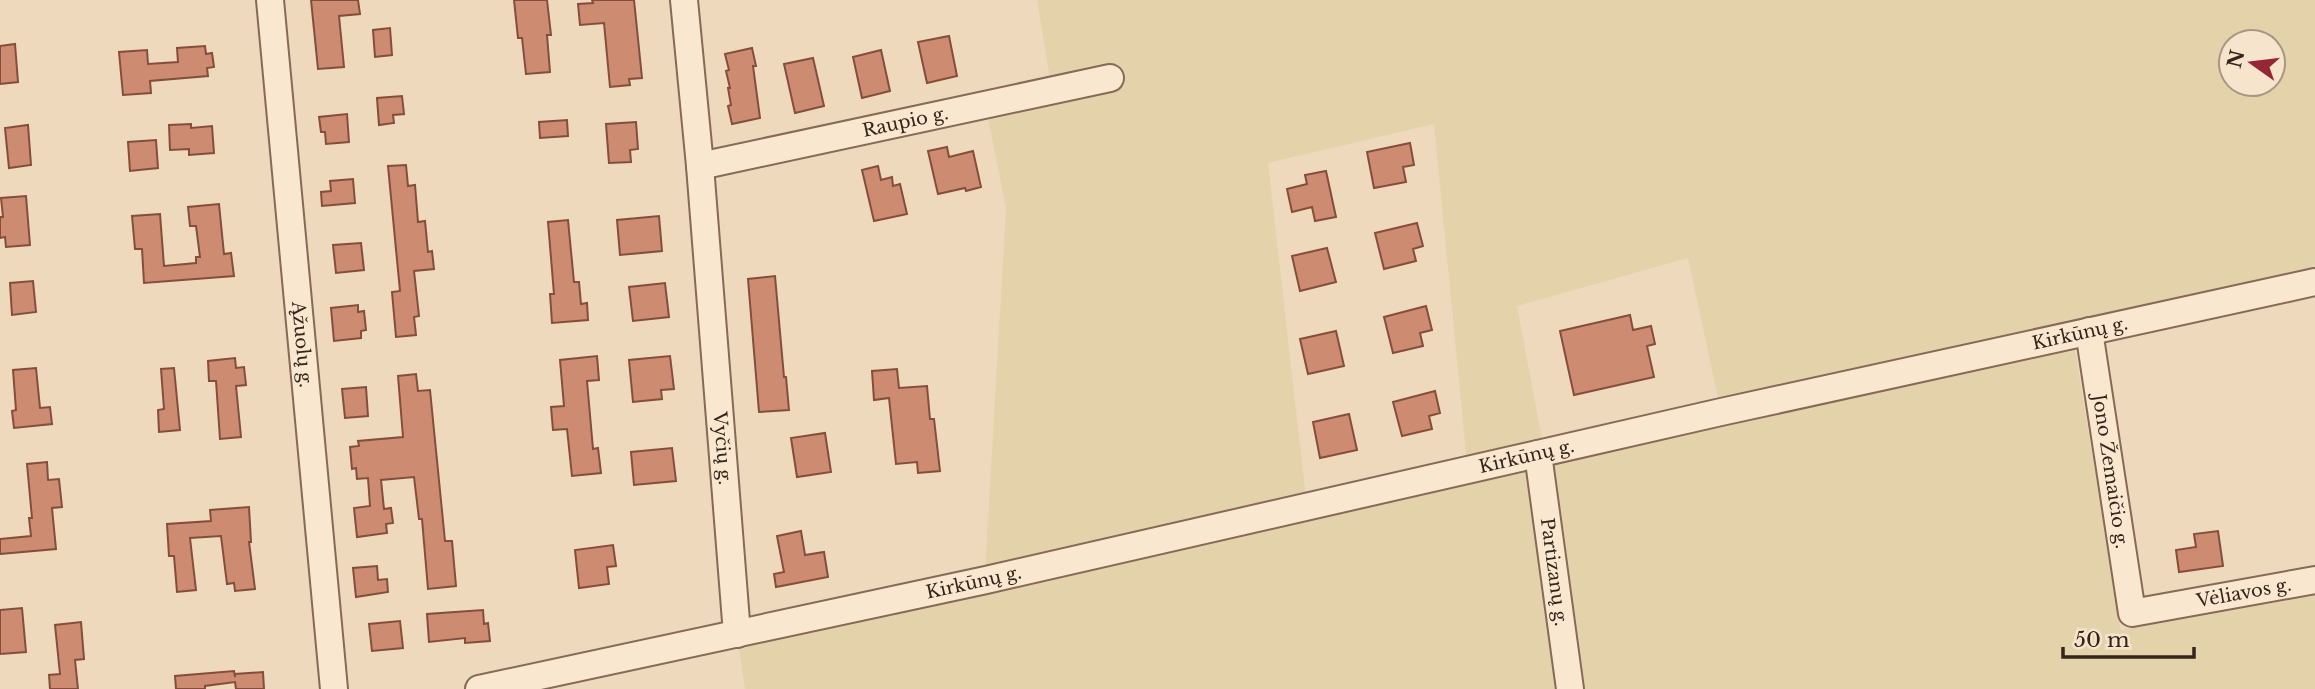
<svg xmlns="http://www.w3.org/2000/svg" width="2315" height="689" font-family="'Libre Baskerville',serif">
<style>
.farmland{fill:#e4d3aa;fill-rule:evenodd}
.building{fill:#cd8b71;stroke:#854e3b;stroke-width:2}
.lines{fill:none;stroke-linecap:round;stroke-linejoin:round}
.minor-casing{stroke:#866956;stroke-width:30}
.minor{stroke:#f9e7cf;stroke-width:26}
.labels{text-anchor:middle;stroke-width:5;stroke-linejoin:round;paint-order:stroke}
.street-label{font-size:18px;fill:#35241b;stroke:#f6e4cc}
</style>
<rect width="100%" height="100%" fill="#eed9bc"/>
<path class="farmland" d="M1037,0H2315V292L2074,344L2121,630L2315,589V689H745L737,634L1721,412L1688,258L1517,306L1544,450L1467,464L1434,124L1268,163L1306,498L985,572L1006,208L988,118L1053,97ZM2231,42H2273V84H2231Z"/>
<path class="building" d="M311,0H358L360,14L339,16L344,67L318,69Z
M514,0H547L551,35H547L550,72L526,74L522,38H518Z
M592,0H634L642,78L629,79L630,85L610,87L604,23L580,25L578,4L593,3Z
M390,28L392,55L375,57L373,30Z
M949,36L957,76L927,83L918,42Z
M15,44L18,82L0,84V46Z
M205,46L206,54L212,53L214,67L207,68L208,76L150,81L151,93L123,95L119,52L147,50L148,64L178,62L177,48Z
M752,48L756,66H753L760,118L732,124L728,106L731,105L728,88H730L726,71L729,70L725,54Z
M881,50L890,91L862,98L853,57Z
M813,58L824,106L795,113L784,64Z
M402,96L404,114L393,115L394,123L379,125L377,98Z
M347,114L349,142L326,144L325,132H321L319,117Z
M567,120L568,136L540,138L539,122Z
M636,122L638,149L630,150L631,162L609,163L606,124Z
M191,124V128L212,126L214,153L189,155V149L170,150L169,125Z
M28,125L31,165L9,168L5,128Z
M156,140L158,168L130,171L128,142Z
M1410,143L1414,165L1403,167L1406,182L1374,188L1367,152Z
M947,147L949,157L973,151L981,187L966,191L965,188L938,194L928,151Z
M406,165L408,186L415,185L418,222L425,221L428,252L432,251L434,269L414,271L419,316L414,317L416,335L396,337L392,292L400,291L388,166Z
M878,166L881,180L892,177L893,186L900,184L907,214L874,221L862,170Z
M1326,171L1336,217L1315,221L1312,207L1292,212L1287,189L1307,184L1305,175Z
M353,179L355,203L322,206L321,192L331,191L330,181Z
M26,196L30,245L6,247L5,237L0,238V217H3L1,198Z
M219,204L224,254L231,253L234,276L144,283L142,249H135L132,216L160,214L164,266L196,263V257H200L196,226H190L188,207Z
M659,216L662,251L620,255L617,220Z
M568,220L574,282H579L581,304L587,303L588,320L552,323L550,294H554L548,222Z
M1417,223L1423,246L1413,249L1416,261L1384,269L1375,233Z
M361,243L364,270L336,273L333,245Z
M1327,248L1336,282L1300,291L1292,256Z
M775,276L784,377H786L789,410L759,412L748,279Z
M33,281L36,312L12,315L10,283Z
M665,283L669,317L633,321L629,287Z
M358,305V312L364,311L366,330L361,331V338L334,341L331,308Z
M1426,306L1432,330L1420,333L1423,346L1393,353L1384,317Z
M1630,315L1633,330L1651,326L1655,344L1647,346L1654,377L1574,395L1560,331Z
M1336,331L1344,366L1308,374L1300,339Z
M597,356L599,380L587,381L593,449L598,448L601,473L572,476L567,429L553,430L551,407L564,406L560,360Z
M670,356L674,389L661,390L662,399L633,402L629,360Z
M235,358L236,368L244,367L246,385L236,386L241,437L220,439L216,381H209L208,361Z
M36,368L40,408L50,407L52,424L14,428L12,411L16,410L13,370Z
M174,368L180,430L159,432L158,410L164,409L161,369Z
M897,369L899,388L927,386L930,419H934L940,471L918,473L917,462L896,464L889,398L874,400L872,371Z
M416,374L418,391L430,390L445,541H452L456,586L428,589L422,519H419L414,477L381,480L384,509L391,508L393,523L386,524L387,533L357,537L354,508L370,506L368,478L357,479L356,468L352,469L350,447L359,446L358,441L403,437L398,376Z
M366,387L368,416L345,418L342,389Z
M1435,391L1440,413L1429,416L1432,429L1402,436L1393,402Z
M1349,414L1357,450L1320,458L1313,422Z
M825,433L831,472L797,477L791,438Z
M672,448L676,481L634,485L631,452Z
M47,462L48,480L59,479L62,507L52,508L56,549L0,554V539L31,536L29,518H32L27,464Z
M249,507L251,542H249L255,589L235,591L234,583L227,584L221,536L190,538L196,590L177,592L174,556H169L167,524L211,521L210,510Z
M801,531L805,555L824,552L828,577L776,587L774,574L784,572L777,536Z
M2218,531L2223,566L2179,572L2176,550L2196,547L2194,534Z
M613,545L616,566L607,567L609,584L579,588L575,550Z
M377,566L378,580L387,579L388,592L356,597L353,568Z
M22,608L26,652L0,654V610Z
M483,610L484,624L488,623L490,641L465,643V638L429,642L427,614Z
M400,621L403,648L372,651L369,624Z
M81,622L84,659L75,660L78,689H50L49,675L60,674L55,625Z
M234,671L235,677V674L263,672L264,689H236L235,682L205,686V689H176L175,676Z"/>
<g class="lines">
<g class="minor-casing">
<g id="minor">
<path id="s1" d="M270,0L334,689"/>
<path id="s2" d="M684,0L700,166L737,634"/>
<path id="s3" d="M700,166L1110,78"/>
<path id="s4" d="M2089,331L2132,613L2315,580"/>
<path id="s5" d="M1538,454L1570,689"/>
<path id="s6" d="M479,689L986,580L1721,412L2315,282"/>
</g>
</g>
<use href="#minor" class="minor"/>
</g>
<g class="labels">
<g class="street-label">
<text dy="6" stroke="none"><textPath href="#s3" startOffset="210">Raupio g.</textPath></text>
<text dy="6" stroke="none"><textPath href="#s6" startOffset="1640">Kirkūnų g.</textPath></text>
<text dy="6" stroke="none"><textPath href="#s1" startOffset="346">Ąžuolų g.</textPath></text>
<text dy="6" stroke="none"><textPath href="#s2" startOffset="450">Vyčių g.</textPath></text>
<text dy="6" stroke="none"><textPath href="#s6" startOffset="1073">Kirkūnų g.</textPath></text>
<text dy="6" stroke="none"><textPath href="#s4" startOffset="142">Jono Žemaičio g.</textPath></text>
<text dy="6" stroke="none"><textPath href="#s5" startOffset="119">Partizanų g.</textPath></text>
<text dy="6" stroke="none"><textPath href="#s6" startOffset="506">Kirkūnų g.</textPath></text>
<text dy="6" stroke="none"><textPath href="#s4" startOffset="399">Vėliavos g.</textPath></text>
</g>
</g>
<g transform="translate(2252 63) rotate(284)"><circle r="33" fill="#f6e4cc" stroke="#a99785" stroke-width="2"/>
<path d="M0-5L12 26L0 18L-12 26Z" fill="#962535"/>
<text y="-10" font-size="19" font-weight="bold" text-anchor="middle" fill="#35241b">N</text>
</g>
<path d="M2063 647v10h131v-10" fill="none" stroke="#35241b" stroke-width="3.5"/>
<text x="2074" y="647" font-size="21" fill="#35241b" stroke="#f6e4cc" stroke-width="5" paint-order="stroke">50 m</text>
</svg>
